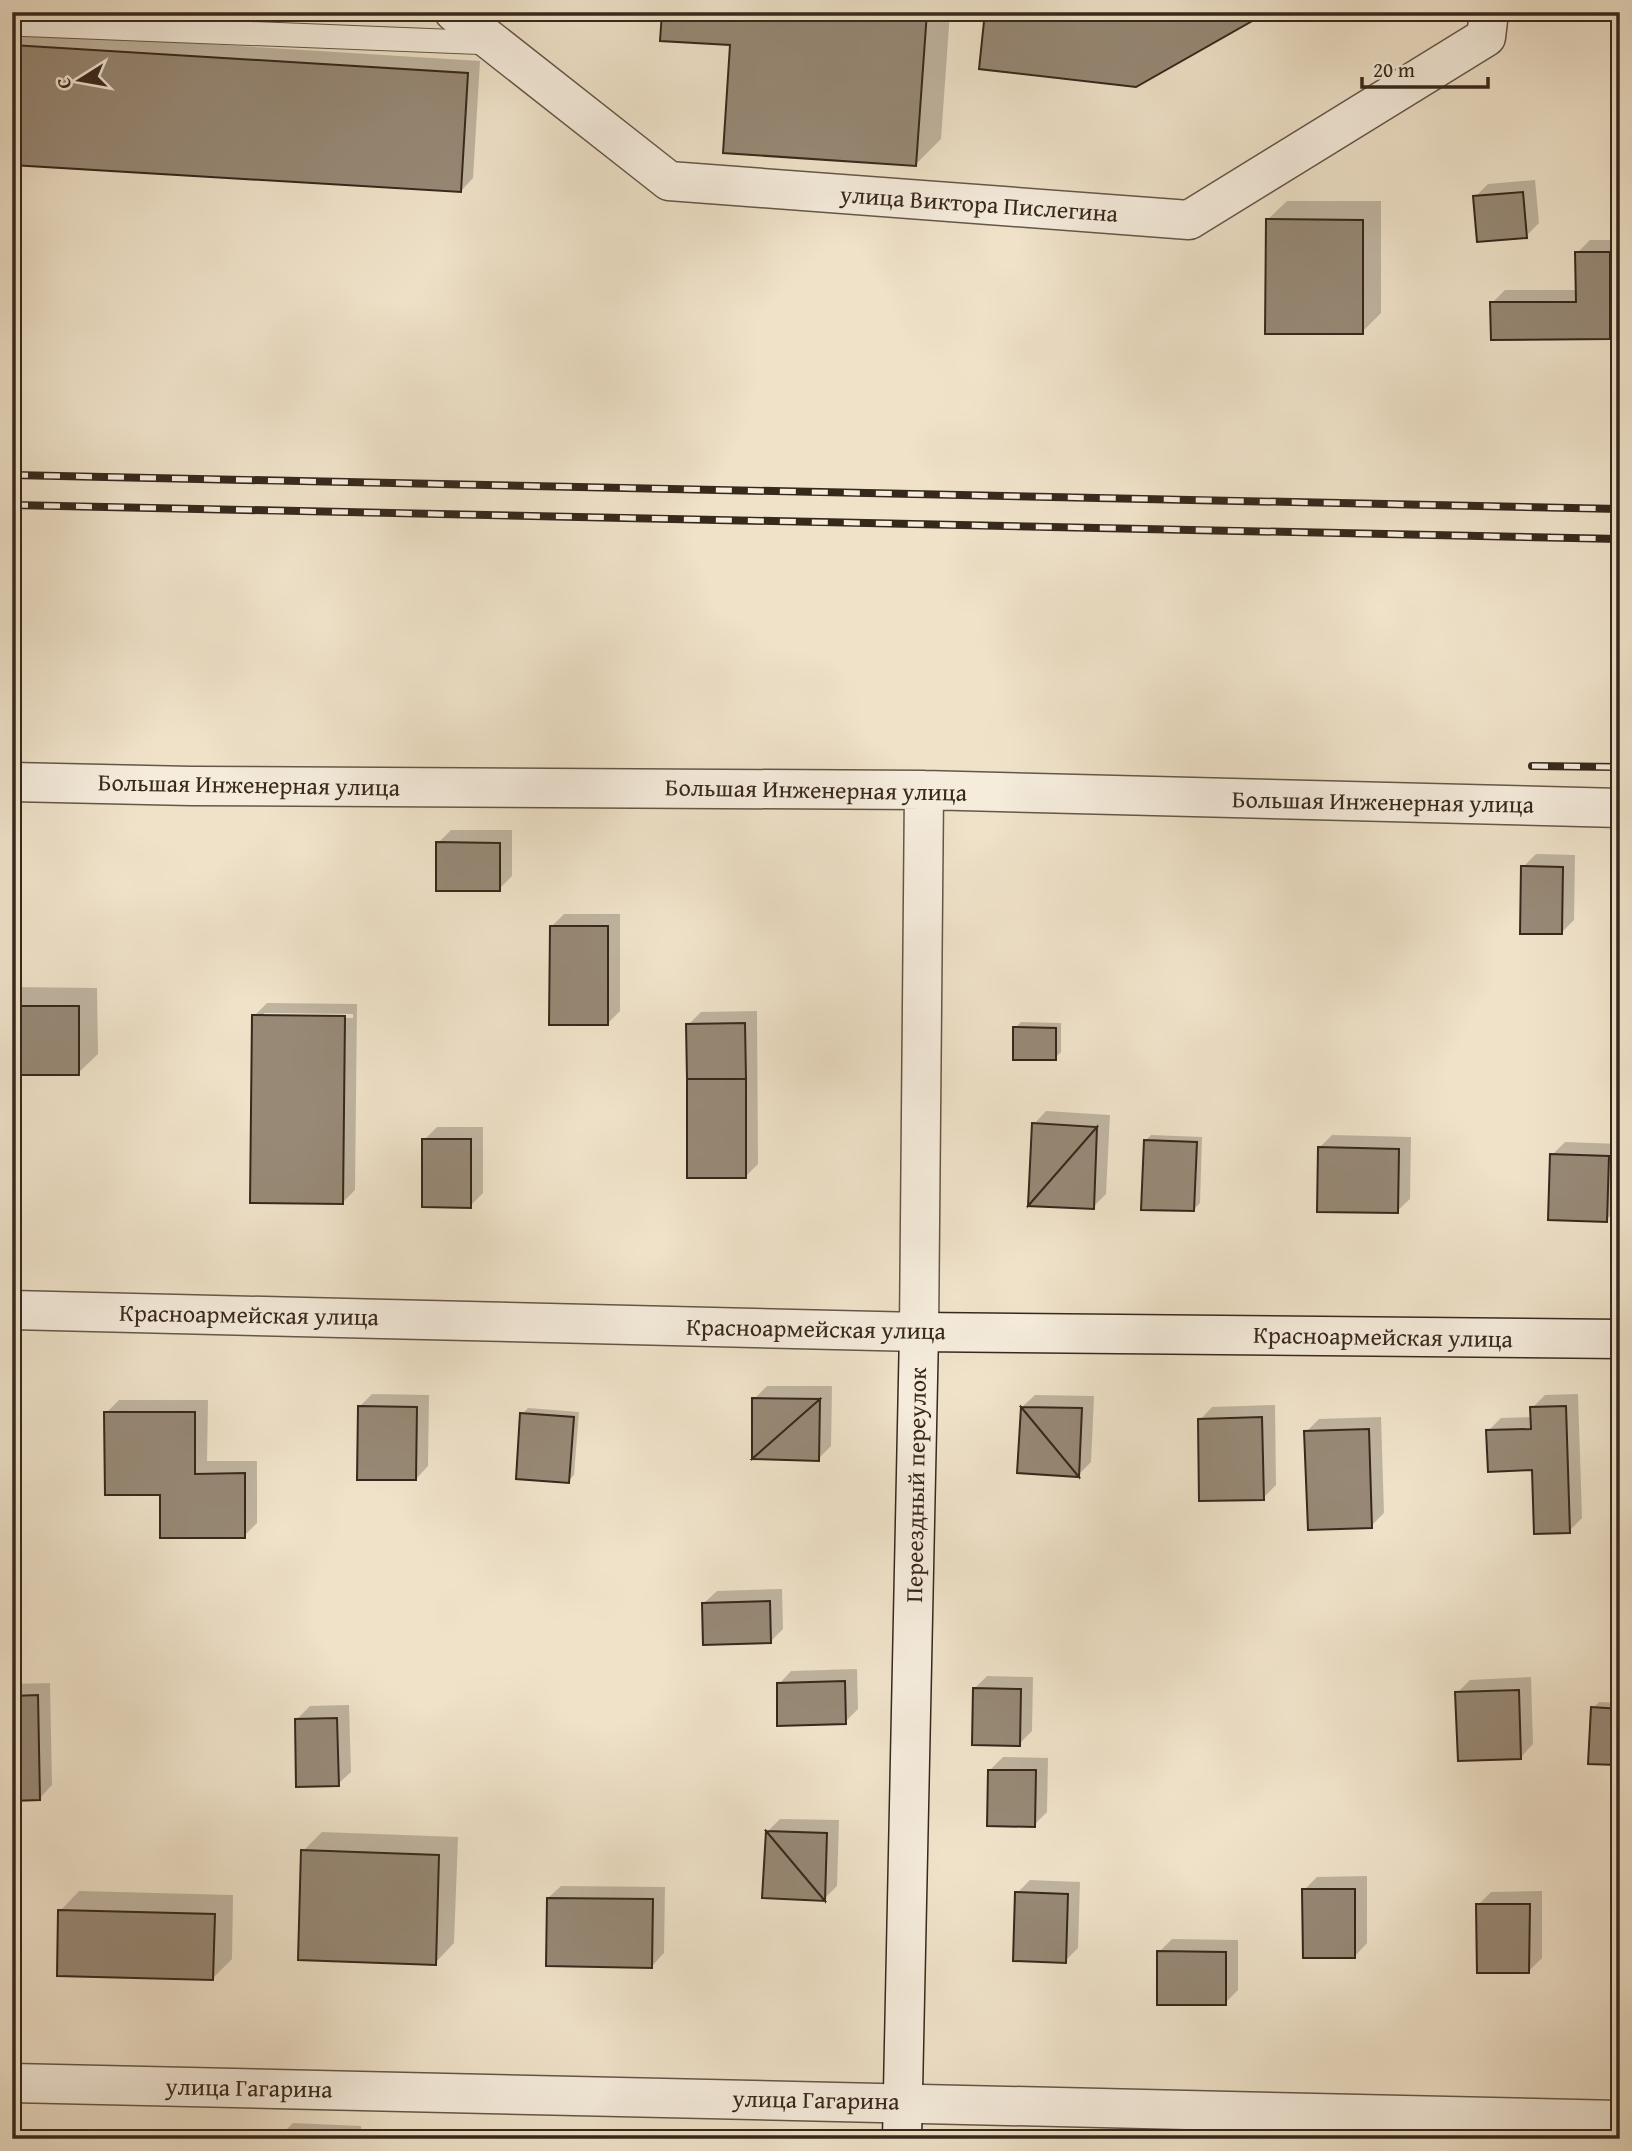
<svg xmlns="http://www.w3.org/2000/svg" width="1632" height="2151" font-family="'Gentium Book Plus',serif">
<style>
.shadow{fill:#0003;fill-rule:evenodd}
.building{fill:#978976;stroke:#37281c;stroke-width:2}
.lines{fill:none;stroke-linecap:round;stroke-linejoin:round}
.lane-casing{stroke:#655647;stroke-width:25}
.street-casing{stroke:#655647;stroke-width:41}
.secondary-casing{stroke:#37281c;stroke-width:41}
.lane{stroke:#f5ecdc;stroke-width:23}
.street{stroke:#f5ecdc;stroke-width:38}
.secondary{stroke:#f5ecdc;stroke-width:38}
.rail-casing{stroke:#37281c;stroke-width:8}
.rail{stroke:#f5ecdc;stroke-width:5;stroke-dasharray:16;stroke-linecap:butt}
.labels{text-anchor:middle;stroke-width:5;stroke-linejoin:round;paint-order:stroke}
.street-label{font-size:24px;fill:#37281c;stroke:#f5ecdc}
</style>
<rect width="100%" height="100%" fill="#efe2c9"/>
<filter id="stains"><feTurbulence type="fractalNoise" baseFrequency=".00286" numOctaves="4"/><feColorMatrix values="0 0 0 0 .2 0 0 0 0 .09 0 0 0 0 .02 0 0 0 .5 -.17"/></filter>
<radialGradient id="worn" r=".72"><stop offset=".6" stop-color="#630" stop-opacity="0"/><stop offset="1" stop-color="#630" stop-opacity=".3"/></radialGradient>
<path class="shadow" d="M664,12H950L941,139L916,164L731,44Z
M12,32L480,61L473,178L461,191L12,163Z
M1535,180L1539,223L1526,236L1475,197L1488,184Z
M1287,201H1381V313L1362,332L1267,220Z
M1590,240H1620V327L1609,337L1492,303L1505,290H1577V253Z
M451,830H512V876L499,889L438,843Z
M1536,854L1575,855L1574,920L1561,933L1523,867Z
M564,914H620V1011L608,1023L551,927Z
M12,987L97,988L98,1054L78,1073H12Z
M267,1003L357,1004L355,1190L342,1203L254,1016ZM264,1013L353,1014V1018L264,1017Z
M757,1011L758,1164L745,1177L688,1025L701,1012Z
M1021,1022L1061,1023V1052L1055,1058L1015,1028Z
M1046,1111L1110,1115L1106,1194L1093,1207L1034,1124Z
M437,1127H483V1193L470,1206L424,1140Z
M1151,1135L1202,1137L1200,1203L1194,1209L1145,1141Z
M1332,1135L1411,1137L1410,1199L1397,1211L1319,1148Z
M1565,1142L1620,1144L1619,1207L1606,1220L1552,1155Z
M767,1386H832L831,1446L818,1459L754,1399Z
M372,1394L429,1395L428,1466L416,1479L359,1407Z
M1578,1394L1582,1518L1569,1531L1534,1468L1488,1431L1501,1418L1532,1417V1408L1545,1395Z
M1035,1395L1094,1396L1091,1462L1078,1475L1022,1407Z
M119,1400H208L207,1461H257V1523L244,1536L162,1493L106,1413Z
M1275,1405L1276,1485L1263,1498L1200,1420L1212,1407Z
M528,1408L579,1412L574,1475L568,1481L522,1414Z
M1381,1417L1384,1513L1371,1526L1306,1432L1319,1419Z
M782,1589L783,1629L770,1642L704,1603L717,1591Z
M857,1669L858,1709L845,1722L779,1684L791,1671Z
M987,1676L1033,1677L1032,1731L1019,1744L974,1689Z
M1531,1677L1533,1744L1521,1757L1457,1693L1470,1680Z
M50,1683L52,1785L40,1798L12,1799V1684Z
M1599,1702L1620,1703V1760L1616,1764L1593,1708Z
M349,1705L351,1772L338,1784L297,1719L310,1706Z
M1003,1757L1048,1758L1047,1812L1034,1825L990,1770Z
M780,1819L839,1820L837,1886L824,1899L767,1832Z
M322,1832L458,1837L454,1943L435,1963L303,1851Z
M1367,1876V1943L1355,1956L1304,1890L1317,1877Z
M1030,1880L1080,1882L1078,1948L1065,1961L1017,1893Z
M561,1886L665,1887L664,1953L652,1966L548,1898Z
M79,1891L233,1895L232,1959L212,1979L60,1911Z
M1542,1891V1958L1529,1971L1478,1905L1491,1892Z
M1172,1939L1238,1940V1990L1225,2003L1159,1952Z
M293,2123L361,2126V2139H280V2136Z"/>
<path class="building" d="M662,12H927L916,166L723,153L730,45L660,41Z
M985,12H1268L1136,87L979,69Z
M12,45L468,73L461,192L12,165Z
M1523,192L1527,238L1477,242L1473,196Z
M1266,219L1363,220V334H1265Z
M1575,252H1610V339L1491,340L1490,302H1576Z
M436,842L500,843V891H436Z
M1521,866L1563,867L1562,934H1520Z
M550,926H608V1025H549Z
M12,1006H79V1075H12Z
M252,1015L345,1016L343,1204L250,1203Z
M745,1023L746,1079H687L686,1024Z
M1013,1027L1056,1028V1060H1013Z
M687,1079H746V1178H687Z
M1032,1123L1097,1127L1028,1206Z
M1097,1127L1094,1209L1028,1206Z
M422,1139H471V1208L422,1207Z
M1144,1140L1197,1142L1194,1211L1141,1210Z
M1318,1147L1399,1149L1398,1213L1317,1212Z
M1550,1154L1609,1156L1607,1222L1548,1220Z
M752,1398L820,1399L752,1459Z
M820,1399L819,1461L752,1459Z
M358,1406L417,1407L416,1480H357Z
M1566,1406L1570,1533L1534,1534L1532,1470L1488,1472L1486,1430L1531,1429L1530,1407Z
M1021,1407L1079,1477L1017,1473Z
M1021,1407L1082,1408L1079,1477Z
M104,1412H195V1474L245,1473V1538H160V1495H105Z
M520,1413L574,1417L569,1483L516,1479Z
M1262,1417L1264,1500L1199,1501L1198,1419Z
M1369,1429L1372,1528L1308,1530L1304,1431Z
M770,1601L771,1643L703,1645L702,1603Z
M845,1681L846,1724L777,1726V1683Z
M973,1688L1021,1689L1020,1746L972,1745Z
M1519,1690L1521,1759L1458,1761L1455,1692Z
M38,1695L40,1800L12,1801V1696Z
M1591,1707L1620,1709L1617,1765L1588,1764Z
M337,1718L339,1786L296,1787L295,1719Z
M988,1770H1036L1035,1827L987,1826Z
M766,1831L825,1901L762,1898Z
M766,1831L827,1833L825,1901Z
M301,1850L439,1855L436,1965L298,1960Z
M1302,1889H1355V1958H1303Z
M1015,1892L1068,1894L1066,1963L1013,1961Z
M547,1898L653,1899L652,1968L546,1966Z
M1476,1904H1530L1529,1973H1477Z
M58,1910L215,1914L213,1980L57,1976Z
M1157,1951L1226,1952V2005H1157Z
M278,2135L349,2138V2139H278Z"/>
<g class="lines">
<g class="lane-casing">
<path id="lane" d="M12,24L492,43"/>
</g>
<g class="street-casing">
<path id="street" d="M454,12L669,181L1189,220L1486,37L1489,12
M12,782L191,786L924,790L1620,808
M12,1310L919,1332L924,790
M12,2083L1620,2120"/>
</g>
<g class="secondary-casing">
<path id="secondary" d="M902,2139L919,1332L1620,1339"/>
</g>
<use href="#lane" class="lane"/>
<use href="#street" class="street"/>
<use href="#secondary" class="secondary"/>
<g class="rail-casing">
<path id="rail" d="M12,475L1620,509
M12,505L1620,539
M1532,766L1620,767"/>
</g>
<use href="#rail" class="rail"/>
</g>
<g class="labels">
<g class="street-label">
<text transform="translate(979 204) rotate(4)" y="8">улица Виктора Пислегина</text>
<text transform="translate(249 785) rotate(1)" y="8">Большая Инженерная улица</text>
<text transform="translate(816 790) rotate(1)" y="8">Большая Инженерная улица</text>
<text transform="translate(1383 802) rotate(1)" y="8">Большая Инженерная улица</text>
<text transform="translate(249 1315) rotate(1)" y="8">Красноармейская улица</text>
<text transform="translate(816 1329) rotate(1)" y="8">Красноармейская улица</text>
<text transform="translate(1383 1337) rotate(1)" y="8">Красноармейская улица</text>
<text transform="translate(916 1485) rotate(-89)" y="8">Переездный переулок</text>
<text transform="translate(249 2088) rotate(1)" y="8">улица Гагарина</text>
<text transform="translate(816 2100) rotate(1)" y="8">улица Гагарина</text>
</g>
</g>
<rect width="1632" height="2151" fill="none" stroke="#efe2c9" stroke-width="42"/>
<rect x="14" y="14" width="1604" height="2123" fill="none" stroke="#37281c" stroke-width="3.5"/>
<rect x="21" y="21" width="1590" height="2109" fill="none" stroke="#37281c" stroke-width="2"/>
<g transform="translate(80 80) rotate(259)" stroke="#f5ecdc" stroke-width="5" paint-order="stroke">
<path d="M0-5L12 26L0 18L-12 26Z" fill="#37281c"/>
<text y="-10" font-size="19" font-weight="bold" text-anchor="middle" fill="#37281c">С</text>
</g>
<path d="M1362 77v10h126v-10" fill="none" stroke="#37281c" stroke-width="3.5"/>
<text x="1373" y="77" font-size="21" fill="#37281c" stroke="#f5ecdc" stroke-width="5" paint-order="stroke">20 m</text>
<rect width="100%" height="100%" filter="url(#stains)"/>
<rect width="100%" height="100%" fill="url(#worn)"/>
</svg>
